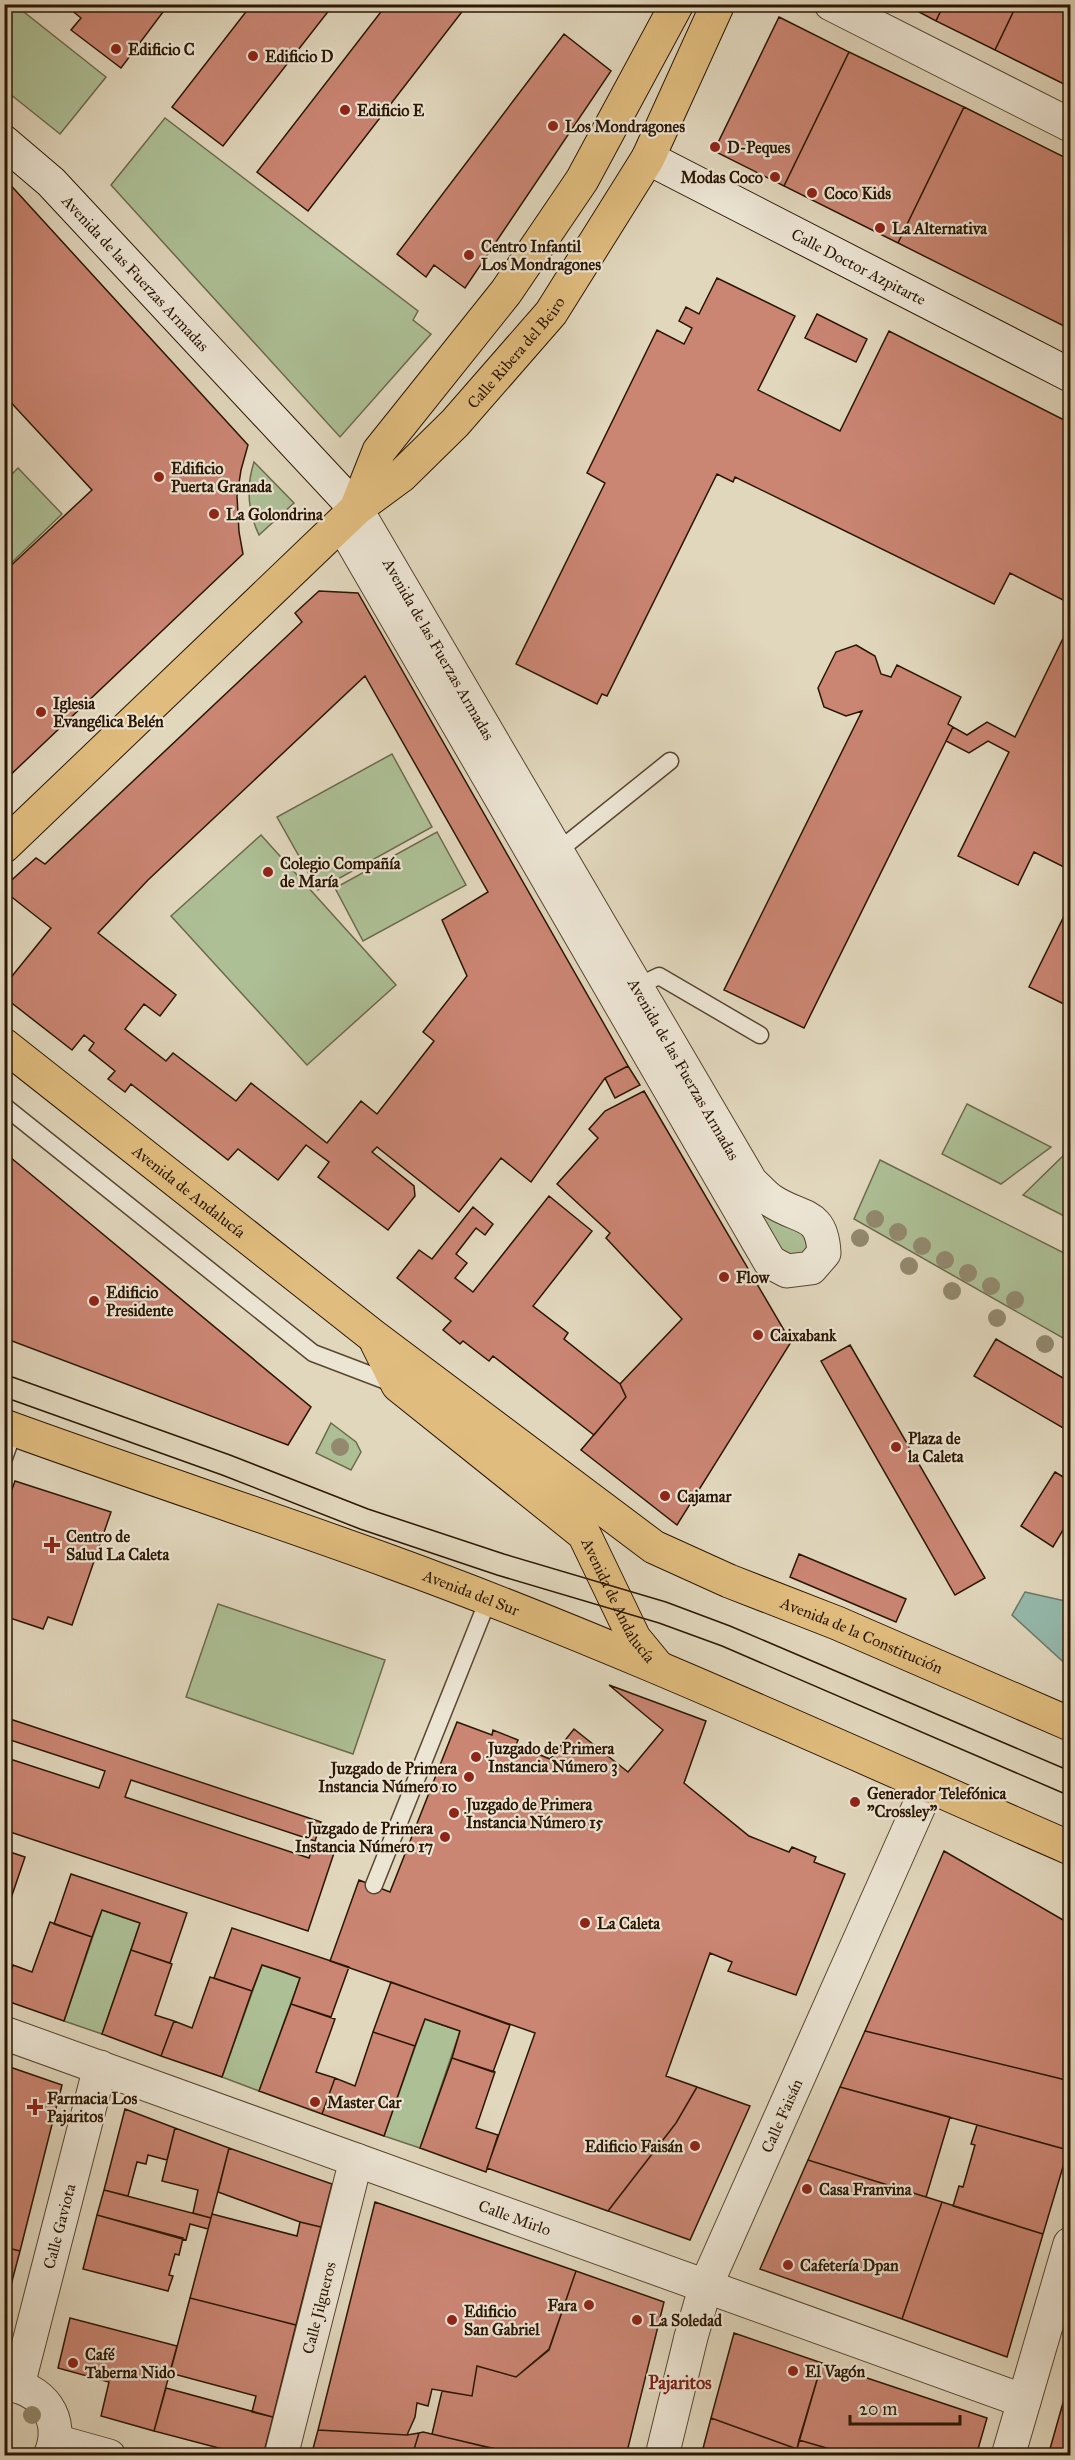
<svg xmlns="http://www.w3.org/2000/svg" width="1075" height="2460" font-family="'IM FELL Great Primer',serif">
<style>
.green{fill:#adbf95;stroke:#6c6a4c;stroke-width:1.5}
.water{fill:#95baad;stroke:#6b7869;stroke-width:1.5}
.building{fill:#ca8573;stroke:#2b1602;stroke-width:1.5;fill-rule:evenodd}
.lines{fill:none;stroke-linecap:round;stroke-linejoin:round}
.service-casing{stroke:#584631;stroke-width:19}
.minor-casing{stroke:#584631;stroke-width:35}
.tertiary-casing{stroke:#584631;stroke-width:35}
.secondary-casing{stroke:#2b1602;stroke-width:35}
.primary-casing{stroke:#2b1602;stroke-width:35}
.service{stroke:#ece5d4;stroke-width:16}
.minor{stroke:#ece5d4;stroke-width:33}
.tertiary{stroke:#ece5d4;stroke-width:33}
.secondary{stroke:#ece5d4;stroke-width:33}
.primary{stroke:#e0bc7e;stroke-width:33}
.tram{stroke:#2b1602;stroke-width:1.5}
.tree{fill:#92896e}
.poi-dot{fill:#8f2418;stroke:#ece5d4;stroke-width:2}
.labels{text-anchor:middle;stroke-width:4.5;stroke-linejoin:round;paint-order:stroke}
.poi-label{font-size:16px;font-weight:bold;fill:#2b1602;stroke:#ece5d4;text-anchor:start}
.street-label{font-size:16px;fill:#2b1602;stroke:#ece5d4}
.neighbourhood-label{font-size:18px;font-weight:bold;fill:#7a1f14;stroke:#ece5d4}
</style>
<rect width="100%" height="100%" fill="#e1d7bd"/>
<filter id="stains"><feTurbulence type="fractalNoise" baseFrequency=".00333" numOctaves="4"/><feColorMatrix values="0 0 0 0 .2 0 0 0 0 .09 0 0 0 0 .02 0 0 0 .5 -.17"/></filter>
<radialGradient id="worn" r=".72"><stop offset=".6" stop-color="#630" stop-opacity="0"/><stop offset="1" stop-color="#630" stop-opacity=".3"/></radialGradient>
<path class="green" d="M4,5H15L106,77L60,134L5,90Z
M165,118L418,311L413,320L431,334L340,437L111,185Z
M254,462L294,503L259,535C248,512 246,487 254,462Z
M18,468L62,514L5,569V481Z
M392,754L432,827L318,890L277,817Z
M437,832L466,885L363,941L335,888Z
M261,835L396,985L307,1065L171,916Z
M967,1104L1051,1147L1001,1184L942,1154Z
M1065,1154L1070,1157V1219L1023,1195Z
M880,1160L1070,1256V1342L854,1219Z
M760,1210L804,1229L816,1248L788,1258L754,1213Z
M331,1423L356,1442L361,1452L351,1470L316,1453Z
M218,1604L385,1660L353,1754L186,1697Z
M102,1910L140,1923L102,2034L64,2021Z
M262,1965L300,1978L259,2091L222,2077Z
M425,2019L460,2031L420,2148L384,2136Z"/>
<path class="water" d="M1025,1592L1070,1602V1668L1012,1615Z"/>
<path class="building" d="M64,4H169L121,68L71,30L81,18Z
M252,4H334L223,146L172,107Z
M387,4H468L308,211L257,172Z
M904,4H944L936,21Z
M944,4H1017L995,50L936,21Z
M1017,4H1070V87L995,50Z
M779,17L849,52L784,186L714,151Z
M564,34L611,71L465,288L434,265L426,277L397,254Z
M849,52L964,107L898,243L784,186Z
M964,107L1070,160V329L898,243Z
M5,179L248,445L241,470L237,496L239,532L243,554L4,781V572L92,490L4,395Z
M717,278L795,316L758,390L840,431L889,331L1070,423V594L1067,602L1010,573L994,604L735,477L733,482L717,474L607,696L602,694L597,704L516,664L605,483L587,473L657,330L684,344L692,328L679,321L686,307L699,314Z
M817,314L867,339L856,362L805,338Z
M319,591L358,593L628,1066L605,1078L531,1182L501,1158L459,1212L377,1147L372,1152L414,1186L415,1196L388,1230L318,1177L329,1162L306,1145L278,1180L238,1149L228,1160L131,1084L125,1092L108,1079L115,1071L89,1050L94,1043L84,1035L72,1050L4,997V986L51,928L4,891V887L36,858L45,864L302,622L295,613ZM365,676L488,892L442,920L467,976L423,1032L434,1041L377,1114L361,1101L327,1143L251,1083L236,1101L173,1053L166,1061L125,1029L144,1004L160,1016L176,995L98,933L148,880Z
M1070,624V775L1067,783L1070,785V870L1034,852L1018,885L958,856L1009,752L988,741L969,753L946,741L953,727L967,735L987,722L1015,737Z
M856,645L875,656L881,674L891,677L897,665L961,697L948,724L953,727L804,1028L724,990L862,711L846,716L824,707L818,688L836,652Z
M1070,904V1007L1029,987Z
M628,1066L640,1085L615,1098L605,1078Z
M644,1091L791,1342L677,1525L581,1450L626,1397L620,1384L682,1319L606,1238L610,1233L557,1184L598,1138L589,1129L605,1111Z
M4,1152L311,1407L288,1445L4,1338Z
M549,1196L592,1231L533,1306L568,1333L564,1339L620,1384L626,1397L594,1435L493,1356L489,1361L463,1341L460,1344L443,1330L451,1321L397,1278L419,1250L432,1259L473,1207L493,1224L485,1235L476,1228L456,1254L467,1263L455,1278L473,1292Z
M996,1339L1070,1382V1432L974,1376Z
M850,1345L985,1578L955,1595L821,1361Z
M1055,1472L1070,1481V1518L1053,1547L1021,1526Z
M15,1481L111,1512L72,1625L48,1617L43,1629L4,1616V1511Z
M799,1554L906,1599L896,1622L790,1577Z
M1070,1590V1602L1064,1600Z
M609,1685L706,1721L684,1783L749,1836L789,1852L792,1847L816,1857L814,1862L845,1874L796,1995L728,1971L732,1962L710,1953L666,2076L697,2087L676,2123L608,2211L487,2168L535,2033L330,1961L359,1880L390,1892L457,1722L492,1735L493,1730L518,1740L516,1745L550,1759L574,1729L628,1772L663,1730Z
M4,1717L321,1822L315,1841L336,1847L308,1931L4,1830V1757L99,1788L105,1771L4,1738ZM131,1780L315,1841L309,1858L125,1797Z
M4,1850L25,1857L8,1907L4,1906Z
M944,1851L1070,1924V2081L865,2031Z
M71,1874L187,1913L170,1963L131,1950L140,1923L102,1910L92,1937L54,1924Z
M4,1906L11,1908L4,1926Z
M50,1922L92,1937L64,2021L4,2000V1991L13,1965L32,1972Z
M232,1928L349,1967L331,2017L291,2004L300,1978L281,1971L262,1965L252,1991L214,1978Z
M131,1950L172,1964L155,2015L174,2021L161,2056L102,2034Z
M4,1962L13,1965L4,1991Z
M210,1977L252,1991L222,2077L161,2056L174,2021L192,2028Z
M391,1982L510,2025L493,2072L452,2058L460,2031L425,2019L415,2046L373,2032Z
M291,2004L335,2019L316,2072L335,2078L322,2114L259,2091Z
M865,2031L1070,2081V2141L1068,2150L840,2087Z
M373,2032L415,2046L384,2136L322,2114L335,2078L355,2086Z
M452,2058L495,2072L476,2128L498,2135L486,2172L420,2148Z
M4,2065L62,2085L20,2251L4,2247V2132L10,2114L4,2112Z
M697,2087L750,2106L690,2240L608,2211L676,2123Z
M840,2087L950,2117L926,2197L808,2160Z
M125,2109L175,2128L167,2160L148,2155L146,2164L137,2162L128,2196L104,2190Z
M977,2125L1068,2150L1043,2234L953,2206L959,2186L963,2187L975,2145L971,2144Z
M175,2128L229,2148L211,2218L193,2213L198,2190L162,2181Z
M229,2148L332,2184L321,2227L300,2222L218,2192Z
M808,2160L942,2202L902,2319L760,2269Z
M104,2190L211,2218L208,2229L190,2224L186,2240L97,2215Z
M375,2202L576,2271L549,2349L516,2377L477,2366L472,2396L432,2389L428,2406L417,2403L415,2417L407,2435L318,2430Z
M942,2202L1043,2234L1007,2357L902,2319Z
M212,2214L297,2236L300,2222L321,2227L296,2325L190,2298Z
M97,2215L183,2238L179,2255L175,2254L169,2275L173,2276L168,2291L83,2269Z
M4,2247L20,2251L6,2304H4Z
M576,2271L664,2302L626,2456H524L432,2434L442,2391L472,2396L477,2366L516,2377L549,2350Z
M190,2298L296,2325L273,2417L252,2412L256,2396L170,2373Z
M70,2318L177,2346L154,2431L101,2416L109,2382L58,2368Z
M734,2333L822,2363L797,2449L711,2418Z
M822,2363L987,2418L976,2456H854L799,2440Z
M1070,2378V2456H1048Z
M166,2388L273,2417L263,2456H249L154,2431Z
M711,2418L797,2449L799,2440L833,2450L831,2456H701Z
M318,2430L407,2435L419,2433L412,2456H311Z
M423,2432L492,2448L490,2456H412L419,2433Z
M492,2448L518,2454L524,2456H490Z
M833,2450L836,2451L854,2456H831Z"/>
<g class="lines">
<g class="service-casing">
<path id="service" d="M556,850L568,843L670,761
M636,987L659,976L760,1035
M4,1106L313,1353L397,1385
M4,1458L14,1430
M374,1885L488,1600"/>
</g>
<g class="minor-casing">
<g id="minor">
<path d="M831,4L1070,125"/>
<path d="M342,524L770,1262L787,1271L811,1268L824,1253C822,1211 801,1220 772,1201C764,1196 758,1188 751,1182L356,509"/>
<path id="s1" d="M281,2456L356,2160"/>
</g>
</g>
<g class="tertiary-casing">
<g id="tertiary">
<path id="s2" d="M4,2033L1024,2401"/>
<path d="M4,2384C42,2387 66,2419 50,2456"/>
<path id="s3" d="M18,2385L100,2067"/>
<path d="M55,2441L109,2456"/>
<path id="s4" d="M662,2456L691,2337L706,2285L928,1786"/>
<path d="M1008,2456L1070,2244"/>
</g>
</g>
<g class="secondary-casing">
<g id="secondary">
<path id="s5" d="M4,142L51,182L356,509"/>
<path id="s6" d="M648,158L1070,375"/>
</g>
</g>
<g class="primary-casing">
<g id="primary">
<path d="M356,509L379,451L506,292L582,180L677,4"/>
<path id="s7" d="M4,846L356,509L401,476L455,423L551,313L648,158L718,4"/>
<path id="s8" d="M4,1045L373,1336L654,1547L729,1581L837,1623L1070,1724"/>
<path id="s9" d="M377,1343L398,1385L584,1534L634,1638L657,1666"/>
<path id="s10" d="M4,1426C133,1473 262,1515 391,1562C622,1646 845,1750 1070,1848"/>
</g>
</g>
<use href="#service" class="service"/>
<use href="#minor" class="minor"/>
<use href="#tertiary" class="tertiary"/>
<use href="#secondary" class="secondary"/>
<use href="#primary" class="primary"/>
<path class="tram" d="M4,1374L230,1455L368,1509L504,1554L666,1602L730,1626L1070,1771
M4,1397L222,1475L360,1529L497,1575L659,1623L722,1646L1070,1796"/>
</g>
<g class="tree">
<circle cx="875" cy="1219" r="9"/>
<circle cx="898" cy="1232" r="9"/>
<circle cx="860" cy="1238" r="9"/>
<circle cx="922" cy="1246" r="9"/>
<circle cx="945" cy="1260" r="9"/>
<circle cx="909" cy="1266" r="9"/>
<circle cx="968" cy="1273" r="9"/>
<circle cx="991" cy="1286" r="9"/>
<circle cx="952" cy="1291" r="9"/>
<circle cx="1015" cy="1300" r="9"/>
<circle cx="997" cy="1318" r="9"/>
<circle cx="1045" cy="1344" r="9"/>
<circle cx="340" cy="1447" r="9"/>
<circle cx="32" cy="2415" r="9"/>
</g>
<g class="poi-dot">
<circle cx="116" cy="49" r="6"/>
<circle cx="253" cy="56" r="6"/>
<circle cx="345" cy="110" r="6"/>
<circle cx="553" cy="126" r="6"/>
<circle cx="715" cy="147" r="6"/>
<circle cx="775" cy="177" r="6"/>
<circle cx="812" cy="193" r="6"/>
<circle cx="880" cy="228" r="6"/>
<circle cx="469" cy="255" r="6"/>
<circle cx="159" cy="477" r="6"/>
<circle cx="214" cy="514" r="6"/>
<circle cx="41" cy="712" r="6"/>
<circle cx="268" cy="872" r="6"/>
<circle cx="724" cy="1277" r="6"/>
<circle cx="94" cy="1301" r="6"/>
<circle cx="758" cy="1335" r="6"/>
<circle cx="896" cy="1447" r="6"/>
<circle cx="665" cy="1496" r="6"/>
<path d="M49 1536h6v6h6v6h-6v6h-6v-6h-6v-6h6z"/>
<circle cx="476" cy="1757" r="6"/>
<circle cx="469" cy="1777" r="6"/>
<circle cx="855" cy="1802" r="6"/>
<circle cx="454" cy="1813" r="6"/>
<circle cx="445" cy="1837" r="6"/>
<circle cx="585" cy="1923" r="6"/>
<circle cx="315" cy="2102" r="6"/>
<path d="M32 2098h6v6h6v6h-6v6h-6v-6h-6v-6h6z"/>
<circle cx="695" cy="2146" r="6"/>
<circle cx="807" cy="2189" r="6"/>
<circle cx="788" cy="2265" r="6"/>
<circle cx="589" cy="2305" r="6"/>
<circle cx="452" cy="2320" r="6"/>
<circle cx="637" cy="2320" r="6"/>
<circle cx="73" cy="2363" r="6"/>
<circle cx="793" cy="2371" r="6"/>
</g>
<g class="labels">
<g class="poi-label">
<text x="128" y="55">Edificio C</text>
<text x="265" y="62">Edificio D</text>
<text x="357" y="116">Edificio E</text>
<text x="565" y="132">Los Mondragones</text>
<text x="727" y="153">D-Peques</text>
<text x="763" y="183" text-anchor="end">Modas Coco</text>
<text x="824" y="199">Coco Kids</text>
<text x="892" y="234">La Alternativa</text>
<text x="481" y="252">Centro Infantil<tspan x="481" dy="18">Los Mondragones</tspan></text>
<text x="171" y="474">Edificio<tspan x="171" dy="18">Puerta Granada</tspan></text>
<text x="226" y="520">La Golondrina</text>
<text x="53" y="709">Iglesia<tspan x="53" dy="18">Evangélica Belén</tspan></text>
<text x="280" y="869">Colegio Compañía<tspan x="280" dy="18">de María</tspan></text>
<text x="736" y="1283">Flow</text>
<text x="106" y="1298">Edificio<tspan x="106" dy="18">Presidente</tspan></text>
<text x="770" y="1341">Caixabank</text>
<text x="908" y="1444">Plaza de<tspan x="908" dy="18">la Caleta</tspan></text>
<text x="677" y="1502">Cajamar</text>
<text x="66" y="1542">Centro de<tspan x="66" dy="18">Salud La Caleta</tspan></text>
<text x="488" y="1754">Juzgado de Primera<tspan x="488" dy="18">Instancia Número 3</tspan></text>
<text x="457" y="1774" text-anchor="end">Juzgado de Primera<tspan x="457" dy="18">Instancia Número 10</tspan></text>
<text x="867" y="1799">Generador Telefónica<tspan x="867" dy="18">"Crossley"</tspan></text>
<text x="466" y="1810">Juzgado de Primera<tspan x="466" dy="18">Instancia Número 15</tspan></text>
<text x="433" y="1834" text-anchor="end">Juzgado de Primera<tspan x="433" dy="18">Instancia Número 17</tspan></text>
<text x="597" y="1929">La Caleta</text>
<text x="47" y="2104">Farmacia Los<tspan x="47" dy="18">Pajaritos</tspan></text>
<text x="327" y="2108">Master Car</text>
<text x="683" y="2152" text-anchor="end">Edificio Faisán</text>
<text x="819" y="2195">Casa Franvina</text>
<text x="800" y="2271">Cafetería Dpan</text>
<text x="577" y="2311" text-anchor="end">Fara</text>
<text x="464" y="2317">Edificio<tspan x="464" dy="18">San Gabriel</tspan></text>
<text x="649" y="2326">La Soledad</text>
<text x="85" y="2360">Café<tspan x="85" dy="18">Taberna Nido</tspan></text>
<text x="805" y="2377">El Vagón</text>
</g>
<g class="street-label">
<text dy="6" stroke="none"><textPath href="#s6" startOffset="237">Calle Doctor Azpitarte</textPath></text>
<text dy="6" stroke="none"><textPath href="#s5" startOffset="186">Avenida de las Fuerzas Armadas</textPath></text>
<text dy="6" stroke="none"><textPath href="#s7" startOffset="712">Calle Ribera del Beiro</textPath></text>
<text transform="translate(439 649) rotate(60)" y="6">Avenida de las Fuerzas Armadas</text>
<text transform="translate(684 1069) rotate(60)" y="6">Avenida de las Fuerzas Armadas</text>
<text dy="6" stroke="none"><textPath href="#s8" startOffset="236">Avenida de Andalucía</textPath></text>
<text dy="6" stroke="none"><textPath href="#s10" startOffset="496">Avenida del Sur</textPath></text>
<text dy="6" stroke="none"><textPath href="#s9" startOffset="360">Avenida de Andalucía</textPath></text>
<text dy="6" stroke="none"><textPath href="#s8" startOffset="1047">Avenida de la Constitución</textPath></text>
<text dy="6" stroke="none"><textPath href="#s4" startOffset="362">Calle Faisán</textPath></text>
<text dy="6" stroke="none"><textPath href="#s2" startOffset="543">Calle Mirlo</textPath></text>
<text dy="6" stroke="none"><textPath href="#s3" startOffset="164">Calle Gaviota</textPath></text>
<text dy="6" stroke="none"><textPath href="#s1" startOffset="153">Calle Jilgueros</textPath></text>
</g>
<g class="neighbourhood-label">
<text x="680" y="2389">Pajaritos</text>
</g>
</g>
<rect width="1075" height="2460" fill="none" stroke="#e1d7bd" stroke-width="24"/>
<rect x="6" y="6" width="1063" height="2448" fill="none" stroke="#2b1602" stroke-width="3"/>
<rect x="12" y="12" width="1051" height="2436" fill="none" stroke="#2b1602" stroke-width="1.5"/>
<path d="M850 2415v9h110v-9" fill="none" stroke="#2b1602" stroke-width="3"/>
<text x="859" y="2415" font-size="18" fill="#2b1602" stroke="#ece5d4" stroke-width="4.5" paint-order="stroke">20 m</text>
<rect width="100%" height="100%" filter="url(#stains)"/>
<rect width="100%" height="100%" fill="url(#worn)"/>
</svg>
